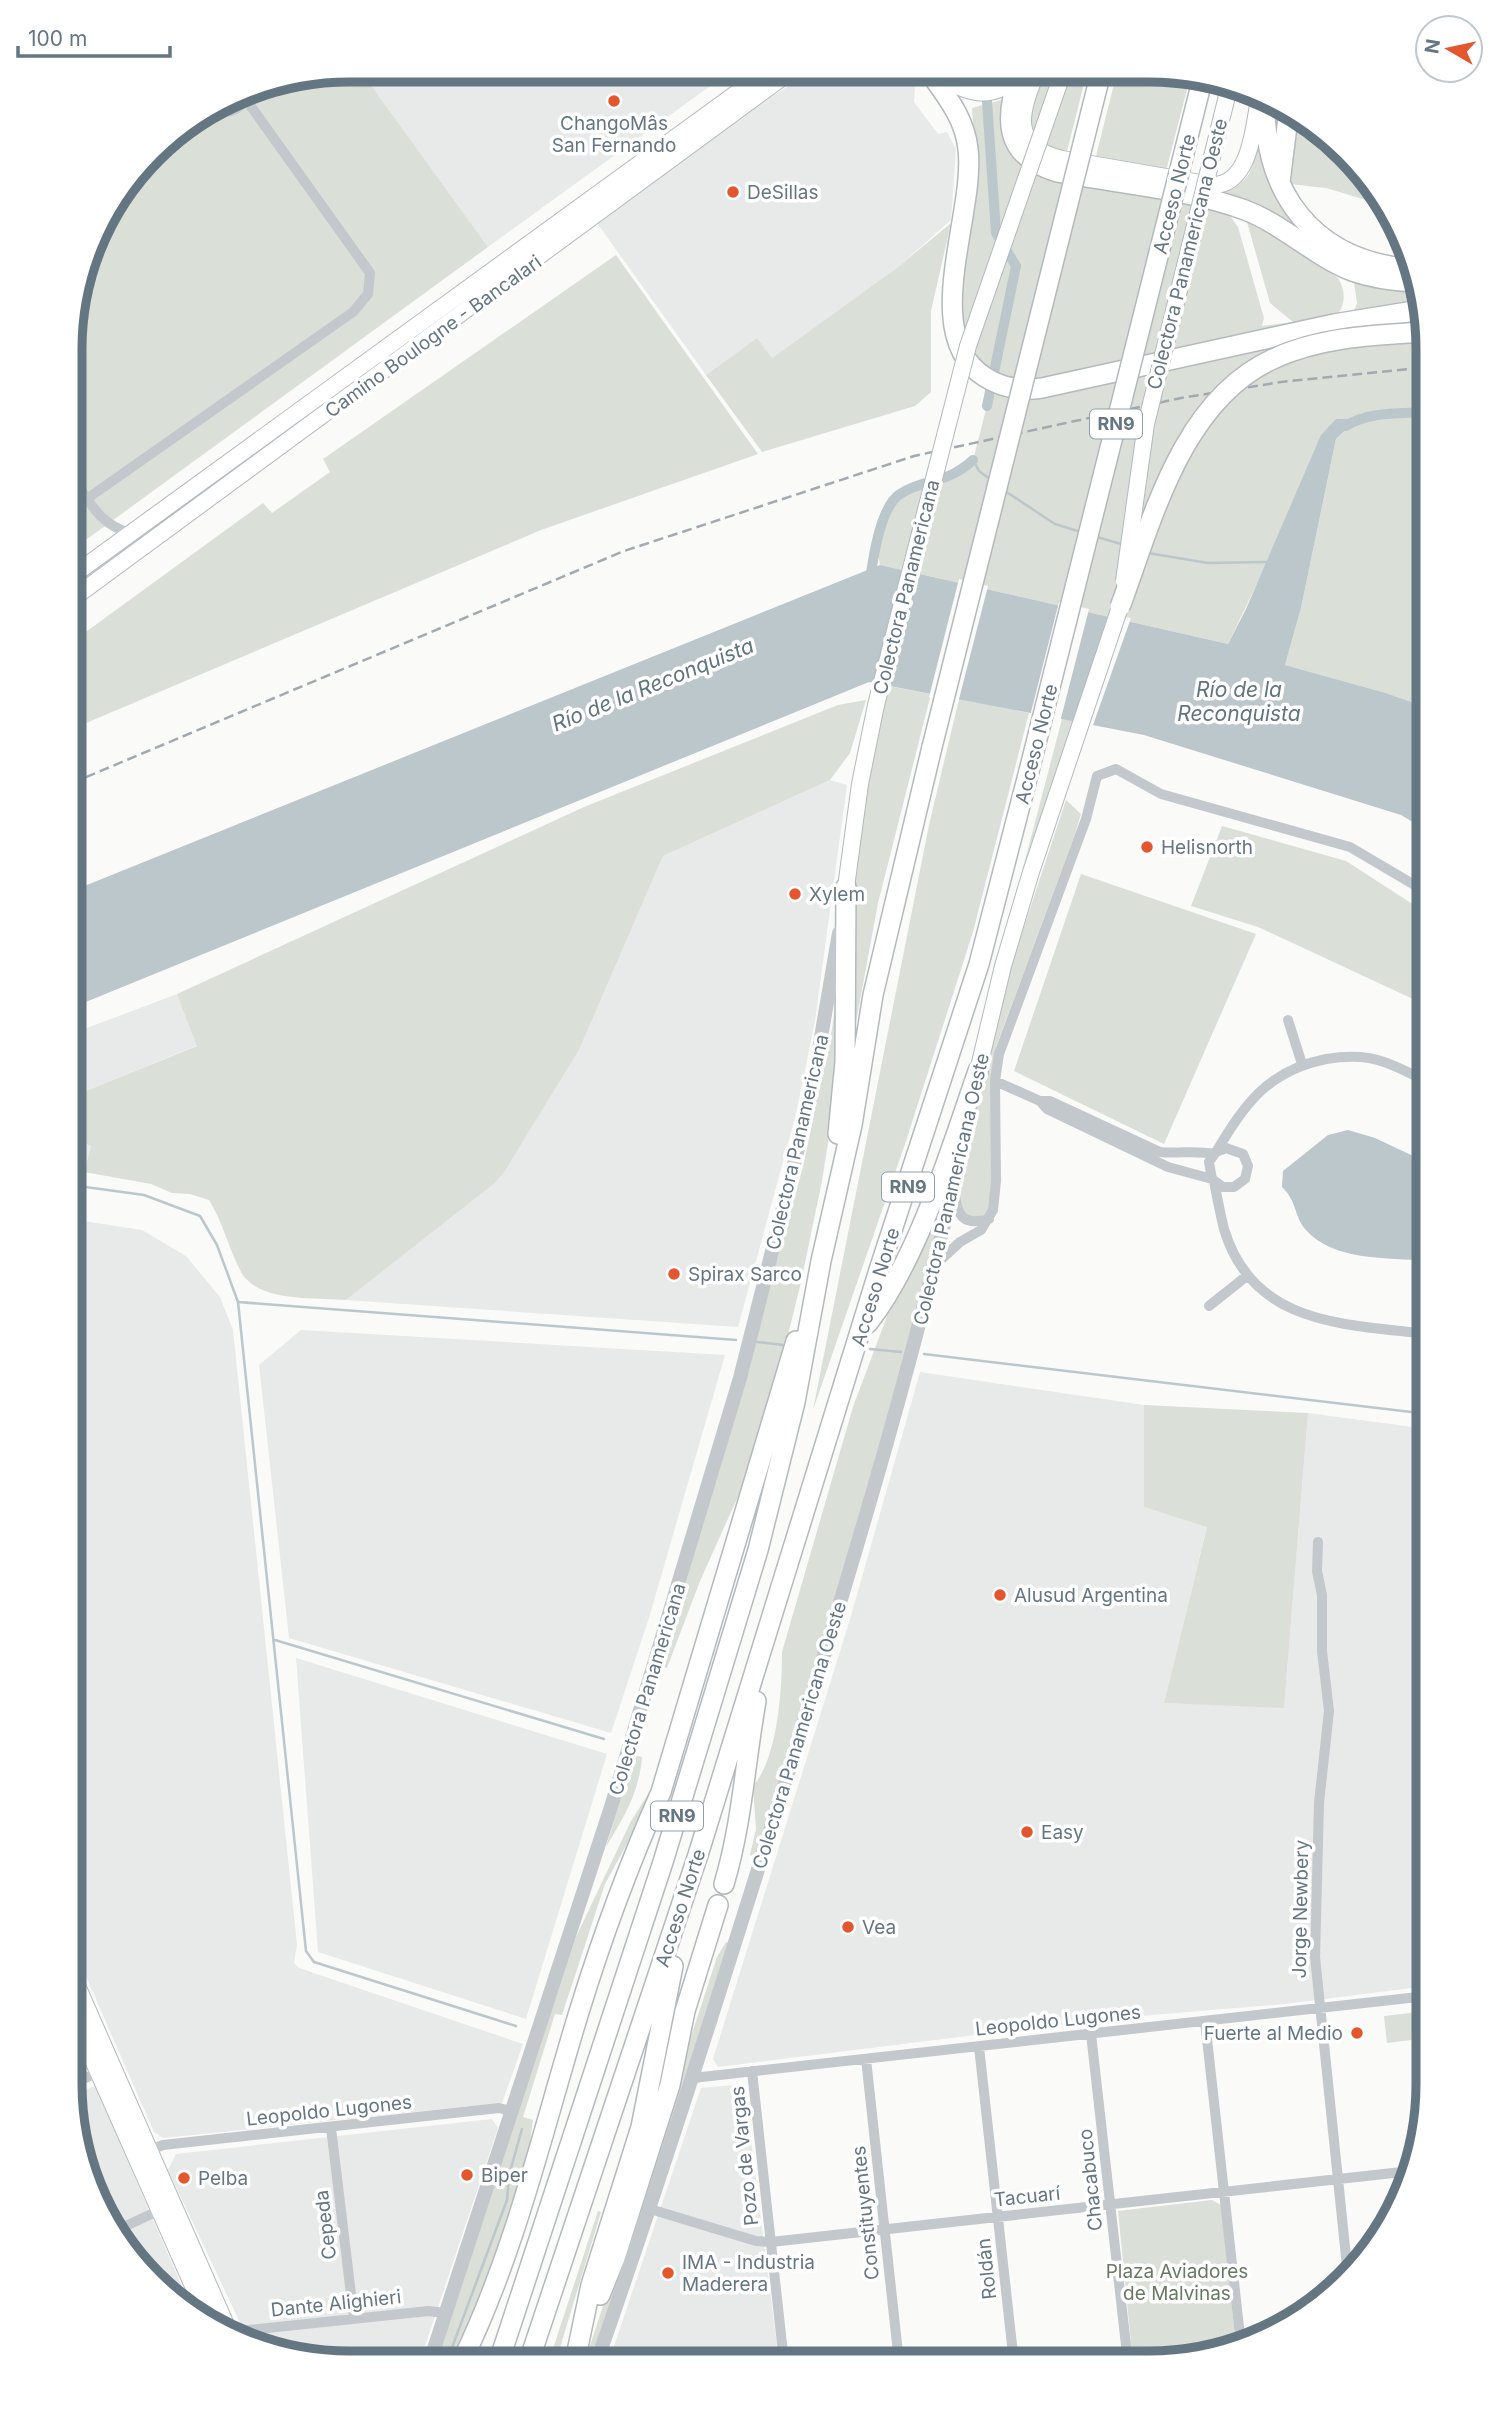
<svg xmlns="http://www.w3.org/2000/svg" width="1498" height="2433" font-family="Inter,sans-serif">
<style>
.built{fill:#e8e9e9}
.green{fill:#dadfd7}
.water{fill:#bbc7cb}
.pier{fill:#fafaf8}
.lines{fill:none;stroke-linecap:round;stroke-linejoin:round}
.stream{stroke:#bbc7cb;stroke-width:2.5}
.canal{stroke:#bbc7cb;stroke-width:10}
.secondary-casing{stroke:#b3babf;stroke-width:18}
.primary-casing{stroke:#b5babe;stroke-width:20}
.motorway-casing{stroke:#b4b9bd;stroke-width:22}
.minor{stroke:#c3c8cc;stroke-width:10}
.tertiary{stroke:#c3c8cc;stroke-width:14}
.secondary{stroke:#fff;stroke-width:16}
.primary{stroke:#fff;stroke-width:18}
.motorway{stroke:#fff;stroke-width:19}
.rail{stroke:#a2aab0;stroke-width:2.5;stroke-dasharray:10 5;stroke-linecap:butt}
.secondary-bridge-casing{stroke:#b3babf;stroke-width:18;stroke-linecap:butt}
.motorway-bridge-casing{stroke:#b4b9bd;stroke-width:22;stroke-linecap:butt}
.secondary-bridge{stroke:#fff;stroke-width:16}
.motorway-bridge{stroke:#fff;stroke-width:19}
.poi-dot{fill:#e4572e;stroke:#fff;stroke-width:2.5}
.labels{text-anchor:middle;stroke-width:7;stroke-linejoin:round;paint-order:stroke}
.shield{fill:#fff;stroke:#939fa8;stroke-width:2}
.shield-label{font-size:18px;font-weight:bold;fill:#657683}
.poi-label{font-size:19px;fill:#657683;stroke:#fff;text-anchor:start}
.street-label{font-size:19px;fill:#657683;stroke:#fff}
.park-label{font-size:19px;fill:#687a64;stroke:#fff}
.water-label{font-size:21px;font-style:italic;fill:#60757c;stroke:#fff}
.rim{fill:none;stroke:#657683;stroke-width:9}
</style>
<rect width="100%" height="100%" fill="#fafaf8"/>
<path class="built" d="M360,70L731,71L488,247Z
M813,71L898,72L907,76L915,86L914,102L938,134L947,132L956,149L951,220L898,267L772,358L757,338L706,375L597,223L774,95Z
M830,780L847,785L815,1021L796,1114L738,1327L346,1300L495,1183L505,1171L579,1050L663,856Z
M177,994L198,1045L71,1097V1034Z
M71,1139L91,1146L84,1172L71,1171Z
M71,1219L142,1230L186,1256L220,1297L233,1330L297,1945L294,1963L299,1968L523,2044L502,2103L163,2138L154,2132L70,1940Z
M301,1330L725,1355L649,1618L611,1733L289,1638L259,1365Z
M920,1372L1144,1405V1507L1207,1526L1164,1703L1284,1707L1308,1413L1428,1429L1427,1986L1285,2004L1104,2019L718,2067L713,2059L851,1616Z
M296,1658L607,1754L526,2019L318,1952Z
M744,2084L779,2362L609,2361L701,2088Z
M95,2086L194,2314L179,2306L128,2254L91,2190L72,2095Z
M492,2119L498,2128L420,2361H313L250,2344L168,2170L176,2154Z"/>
<path class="green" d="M349,70H360L488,247L72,550V313L99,225L165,139L243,91Z
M954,72H1008C991,89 973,83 954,72Z
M1044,72H1087L1066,155C1019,133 1026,115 1044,72Z
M1117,72L1191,74L1166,171L1095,160Z
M1005,99L1013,146L1225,209L1238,227L1264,318L1262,326L1293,322L1270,303L1245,215L1338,278C1346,291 1346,306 1335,317L1353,314L1357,303L1353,276L1416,288L1419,304L1204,343L1043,379L1007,378L975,361L956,308L977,180L972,108Z
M1289,110C1329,134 1363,166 1386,206L1326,188L1280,183Z
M1258,143L1280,196L1389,275L1214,193C1248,186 1251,176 1258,143Z
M951,223L931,311V392L915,406L762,452L706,375L757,338L772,358L898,267Z
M616,255L758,454L541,530L72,729V642L263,503L272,513L330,472L323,459Z
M1420,310L1428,349V708L1386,693L1285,665L1301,608L1336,439L1356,420L1336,419L1228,644L880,565L876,544L891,503L900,493L958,474L973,460L987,406L1002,385L1015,388Z
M246,461L72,594V583Z
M888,686L931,694L878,903L849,1060L853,879L871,753Z
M959,699L1029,713L973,932L906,1141L813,1410L929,825Z
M866,700L850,753L830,780L663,856L579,1050L505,1171L495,1183L346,1300C314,1297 256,1303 240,1270C228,1247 223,1222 209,1200L190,1194L172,1193L151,1184L84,1172L91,1146L71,1139V1097L197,1046L177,994L584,807L838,705Z
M1062,719L1081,722L1011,914Z
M1066,800L1081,814L1074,837L996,1047C989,1102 997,1158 989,1213L977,1219L968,1217L961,1207L960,1190L987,1050L1017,948Z
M1222,826L1346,861L1428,914V1006L1258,927L1191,906Z
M1081,874L1256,934L1164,1144L1014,1071Z
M843,948L842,1052L822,1181L801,1282L769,1412L749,1472L700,1581L667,1668L662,1667L803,1167L832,1029Z
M957,1145L913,1329L838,1590L756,1857L750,1855L756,1829L753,1786C778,1758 782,1689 782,1652L853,1407L895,1295Z
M1144,1405L1308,1413L1284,1708L1164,1703L1207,1527L1144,1507Z
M634,1755L642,1757C639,1793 624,1817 606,1847Z
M654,1785L658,1787L605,1884L562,2015L555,2014L523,2117L533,2120L525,2177L488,2284L453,2361H435L576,1937L631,1821Z
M726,1942L730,1943L592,2361H585L717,1957Z
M1427,2011V2038L1387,2043L1384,2016Z
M1212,2200L1221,2205L1236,2346L1149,2363H1133L1118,2211Z
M598,2211L601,2212L556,2361H549Z"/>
<path class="water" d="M1336,419H1357L1336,439L1301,608L1285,665L1386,693L1428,708V831L1401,815L1144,735L869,682L71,1008L72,891L880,565L1228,644L1246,609L1321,435Z
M1348,1130L1375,1138L1428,1163V1261C1388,1257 1333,1262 1305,1229C1294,1216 1297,1201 1282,1187L1283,1171L1328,1135Z"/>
<path class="pier" d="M959,579L988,586L958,703L929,697Z
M1059,602L1089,609L1060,722L1030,716Z
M1116,615L1131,618L1092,728L1080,726Z"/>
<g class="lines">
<path class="stream" d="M973,460L979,471L991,480
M1005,491L1055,524L1081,532
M1094,536L1121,544
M1148,553L1208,563L1266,562
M71,1185L144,1195L200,1216L217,1245L238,1302L306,1951L314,1962L516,2026
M238,1302L736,1340
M757,1342L783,1345
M870,1349L901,1352
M924,1354L1428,1414
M275,1640L604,1739
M447,2361L507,2200L509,2175L522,2129"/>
<path class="canal" d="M985,72L996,233L1016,266L987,406
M1346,426C1369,411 1401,414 1428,412
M870,580C873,559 880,507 900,494C924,478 946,485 973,460"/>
<g class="secondary-casing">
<path id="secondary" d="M1037,72C1020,110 1009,147 1062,159L1212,185C1252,186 1254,122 1260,93
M931,73C961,89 993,108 1018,72
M72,576L767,71
M72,599L791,71
M846,887L860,784L876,705
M978,1071L1003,966L1031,872L1120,607"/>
</g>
<g class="primary-casing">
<path id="primary" d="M70,1972L229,2334
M70,2006L211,2324"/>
</g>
<g class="motorway-casing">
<path id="motorway" d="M1020,72C1004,118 1003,156 1057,172C1116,183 1191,190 1245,210C1284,225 1314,256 1352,271C1372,278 1393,281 1415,282
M930,73C947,97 965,119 968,149C976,214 918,335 985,377C1002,388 1022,391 1042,388L1334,324L1420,310
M1265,96C1262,193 1313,261 1412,269
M1280,182L1289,110
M838,1134L845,1062L846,887
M868,1323C918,1259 951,1149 978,1071
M724,1884C742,1824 745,1763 756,1701
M600,2295L615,2258L670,2085L685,2011L718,1905
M462,2361C516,2250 543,2129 579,2012C602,1937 629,1864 661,1792L796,1341
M499,2361L663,1862L758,1550L795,1402L821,1261L852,1125L873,995L932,747
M529,2361L698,1855L879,1270L979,964L1029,771
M575,2361L591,2285L641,2127L673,1966"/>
</g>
<path class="minor" d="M215,108C231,116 245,108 245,91
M155,152L216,108
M72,476C89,501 100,526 131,533
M88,498L353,312L368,294L370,273L245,98
M1288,1020L1302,1064
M995,1081L1040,1101
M1216,1152C1245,1104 1267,1071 1326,1059C1344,1056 1366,1055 1384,1062C1399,1067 1413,1075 1428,1082
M1212,1179L1209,1162L1216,1152L1226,1148L1243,1154L1248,1166L1245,1179L1234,1187H1223L1212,1179L1168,1167L1047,1109L1040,1101H1050L1160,1152C1178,1154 1195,1150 1214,1154
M1214,1181C1217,1197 1220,1213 1224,1229C1253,1326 1345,1324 1428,1334
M955,1193C957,1217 964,1226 989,1219
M935,1265L960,1242L981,1230L993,1210L996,1181L995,1081L999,1054L1086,819L1097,776L1116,769L1161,794L1350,847L1428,893
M1209,1306L1248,1275
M1318,1542L1317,1571L1322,1595V1651L1329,1711L1319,1803L1315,1957L1348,2276
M1205,2021L1241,2345
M1091,2034L1128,2363
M979,2047L1014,2363
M866,2059L899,2362
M752,2071L784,2362
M693,2078L1427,1996
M70,2085L103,2070
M331,2128L354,2319
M150,2150L163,2145L499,2108L512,2111
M650,2209L756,2241L771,2242L1411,2171
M115,2231L160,2210
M232,2336L240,2331L428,2311L445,2313"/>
<path class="tertiary" d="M430,2361L611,1807L740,1378L810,1101L839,933
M597,2361C668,2158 732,1953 796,1748C858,1545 920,1341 965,1133"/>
<use href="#secondary" class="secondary"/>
<use href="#primary" class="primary"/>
<use href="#motorway" class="motorway"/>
<path class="rail" d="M72,783L624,551L914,456L1181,398L1281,382L1428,367"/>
<g class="secondary-bridge-casing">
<path id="secondary-bridge" d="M1124,581L1146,424L1230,84
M876,705L968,346L1063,72"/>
</g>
<g class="motorway-bridge-casing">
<path id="motorway-bridge" d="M1120,607C1152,521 1181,401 1273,359C1319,337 1374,335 1425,332
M932,747L1101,72
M1029,771L1203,77"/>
</g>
<use href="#secondary-bridge" class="secondary-bridge"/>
<use href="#motorway-bridge" class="motorway-bridge"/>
</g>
<g class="poi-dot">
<circle cx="614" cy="101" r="7"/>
<circle cx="733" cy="192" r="7"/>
<circle cx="1147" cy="847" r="7"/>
<circle cx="795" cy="894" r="7"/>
<circle cx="674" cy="1274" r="7"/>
<circle cx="1000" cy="1595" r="7"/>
<circle cx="1027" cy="1832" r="7"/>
<circle cx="848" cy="1927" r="7"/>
<circle cx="1357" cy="2033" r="7"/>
<circle cx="467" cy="2175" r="7"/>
<circle cx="184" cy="2178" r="7"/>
<circle cx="668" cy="2273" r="7"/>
</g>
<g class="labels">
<g class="shield">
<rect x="1090" y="409.5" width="52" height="29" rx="5"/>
<rect x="882" y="1172.5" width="52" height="29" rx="5"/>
<rect x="651" y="1801.5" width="52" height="29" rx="5"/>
</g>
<g class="shield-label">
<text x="1116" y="430">RN9</text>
<text x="908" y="1193">RN9</text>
<text x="677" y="1822">RN9</text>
</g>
<g class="poi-label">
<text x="614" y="130" text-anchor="middle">ChangoMâs<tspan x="614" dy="22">San Fernando</tspan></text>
<text x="747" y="199">DeSillas</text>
<text x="1161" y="854">Helisnorth</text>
<text x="809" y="901">Xylem</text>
<text x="688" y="1281">Spirax Sarco</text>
<text x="1014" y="1602">Alusud Argentina</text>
<text x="1041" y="1839">Easy</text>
<text x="862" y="1934">Vea</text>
<text x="1343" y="2040" text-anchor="end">Fuerte al Medio</text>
<text x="481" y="2182">Biper</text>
<text x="198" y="2185">Pelba</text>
<text x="682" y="2269">IMA - Industria<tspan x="682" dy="22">Maderera</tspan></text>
</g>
<g class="street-label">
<text transform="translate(1174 194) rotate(-76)" y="7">Acceso Norte</text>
<text transform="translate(1187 254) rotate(-76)" y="7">Colectora Panamericana Oeste</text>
<text transform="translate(433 336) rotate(-36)" y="7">Camino Boulogne - Bancalari</text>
<text transform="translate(906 587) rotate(-76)" y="7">Colectora Panamericana</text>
<text transform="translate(1036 744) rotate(-76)" y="7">Acceso Norte</text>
<text transform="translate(797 1142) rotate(-77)" y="7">Colectora Panamericana</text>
<text transform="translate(951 1189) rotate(-77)" y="7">Colectora Panamericana Oeste</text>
<text transform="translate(875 1287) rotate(-73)" y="7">Acceso Norte</text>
<text transform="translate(647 1689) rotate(-73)" y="7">Colectora Panamericana</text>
<text transform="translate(799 1735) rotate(-73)" y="7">Colectora Panamericana Oeste</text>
<text transform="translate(680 1908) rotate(-72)" y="7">Acceso Norte</text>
<text transform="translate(1300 1909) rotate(-89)" y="7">Jorge Newbery</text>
<text transform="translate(1058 2020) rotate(-6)" y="7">Leopoldo Lugones</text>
<text transform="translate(329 2110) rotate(-6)" y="7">Leopoldo Lugones</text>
<text transform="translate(744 2156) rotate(-96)" y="7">Pozo de Vargas</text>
<text transform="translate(1090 2180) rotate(-96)" y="7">Chacabuco</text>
<text transform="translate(1027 2196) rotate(-6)" y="7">Tacuarí</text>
<text transform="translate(865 2213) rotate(-96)" y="7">Constituyentes</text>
<text transform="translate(325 2225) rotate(-97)" y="7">Cepeda</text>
<text transform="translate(986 2269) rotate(-96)" y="7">Roldán</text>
<text transform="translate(336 2303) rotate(-6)" y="7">Dante Alighieri</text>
</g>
<g class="park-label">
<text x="1177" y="2278">Plaza Aviadores<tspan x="1177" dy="22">de Malvinas</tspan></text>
</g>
<g class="water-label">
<text transform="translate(653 685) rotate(-22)" y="7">Río de la Reconquista</text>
<text x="1239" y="697">Río de la<tspan x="1239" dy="24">Reconquista</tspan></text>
</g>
</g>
<path d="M0 0H1498V2433H0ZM349 82H1149A267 267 0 0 1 1416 349V2084A267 267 0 0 1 1149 2351H349A267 267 0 0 1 82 2084V349A267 267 0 0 1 349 82Z" fill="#fff" fill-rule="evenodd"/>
<path class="rim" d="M349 82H1149A267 267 0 0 1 1416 349V2084A267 267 0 0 1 1149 2351H349A267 267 0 0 1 82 2084V349A267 267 0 0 1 349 82Z"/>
<g transform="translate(1449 49) rotate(279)"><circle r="33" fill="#ffffff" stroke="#c1c8cd" stroke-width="2"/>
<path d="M0-5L12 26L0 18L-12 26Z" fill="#e4572e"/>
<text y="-10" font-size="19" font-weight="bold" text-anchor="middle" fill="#657683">N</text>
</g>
<path d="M18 46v10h152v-10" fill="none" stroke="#657683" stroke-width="3.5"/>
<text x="28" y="46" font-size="21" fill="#657683" stroke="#ffffff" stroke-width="5" paint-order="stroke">100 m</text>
</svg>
